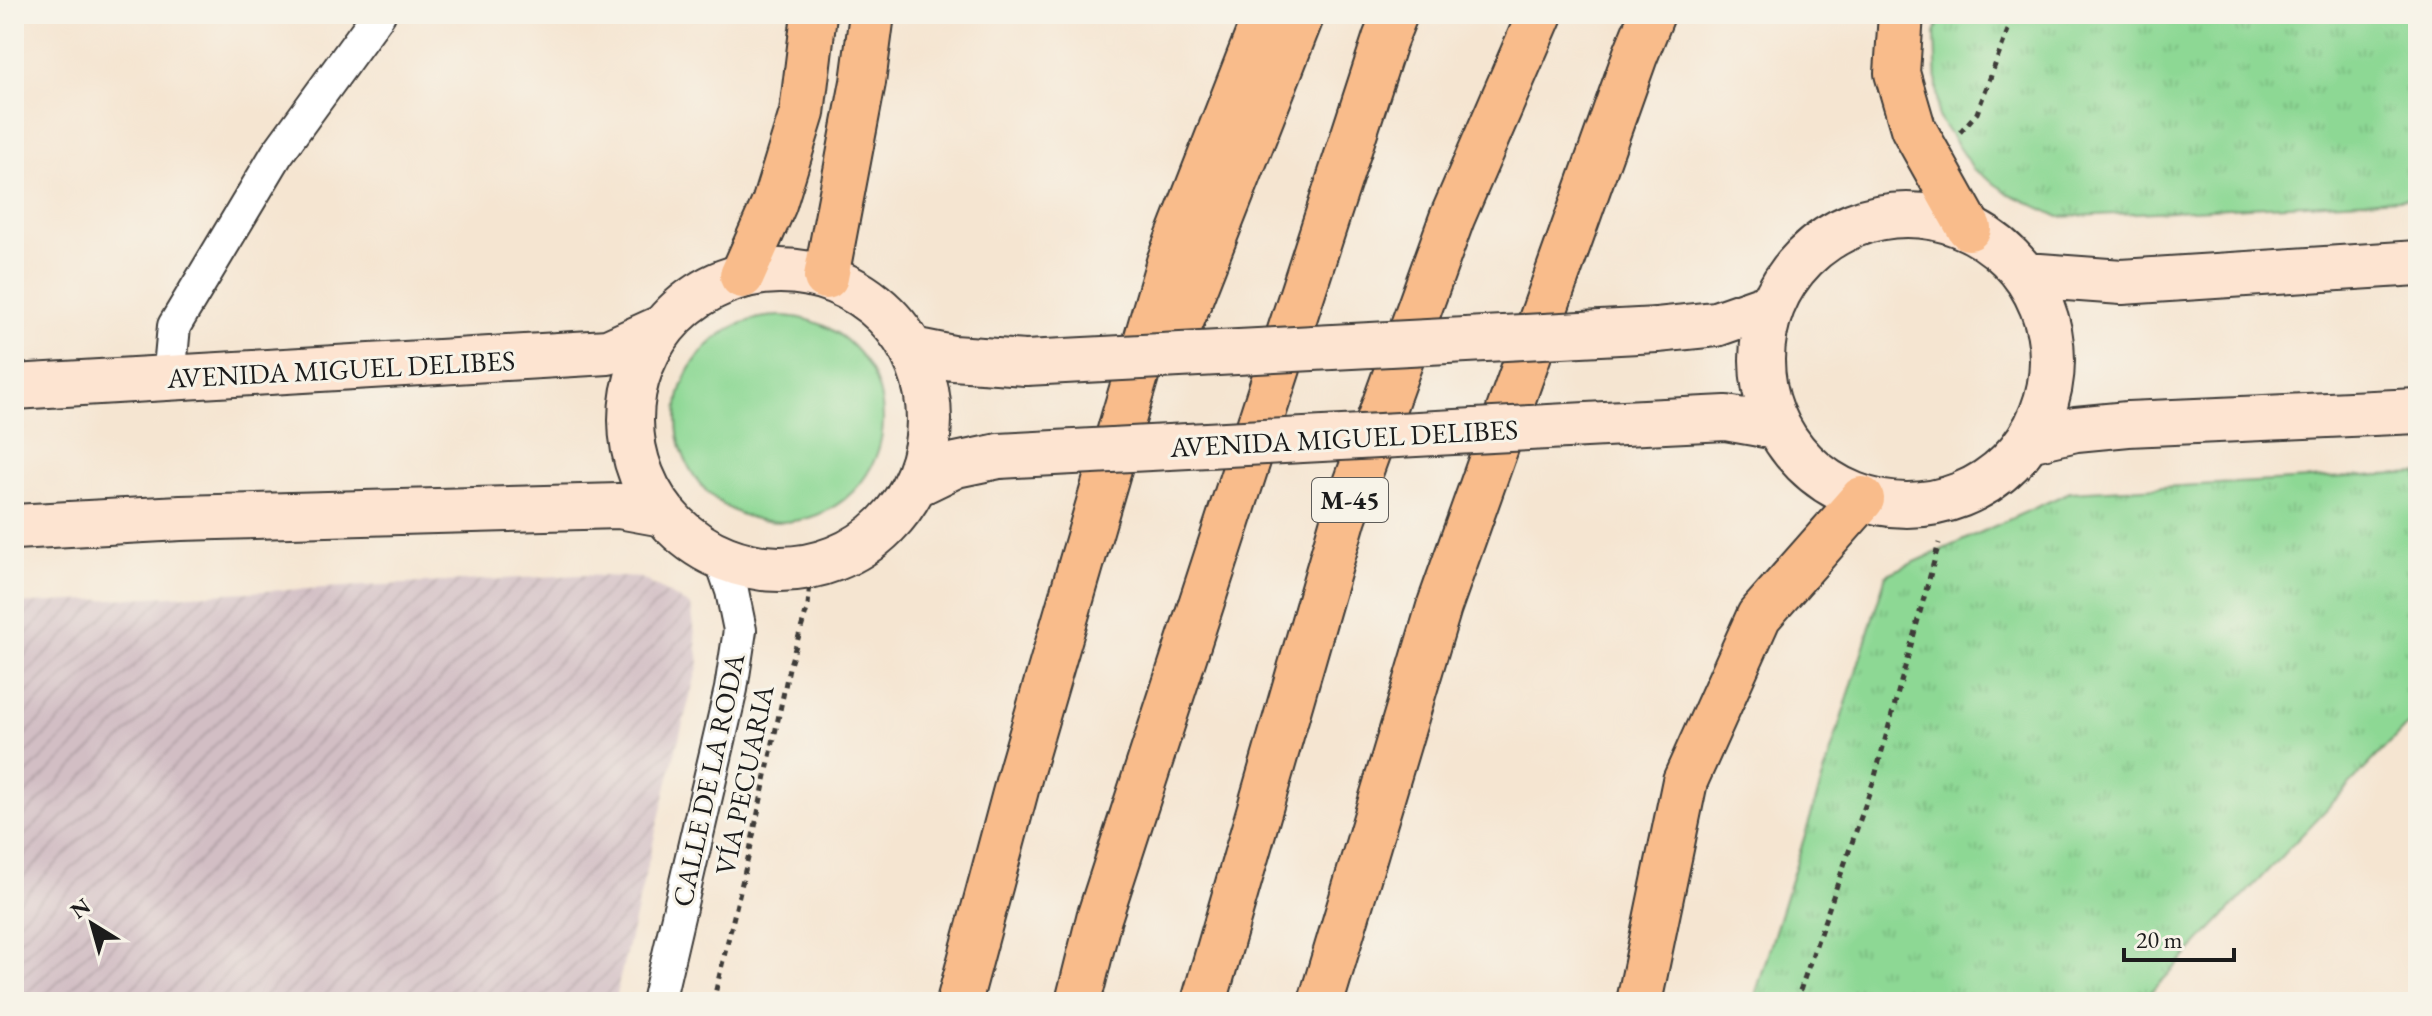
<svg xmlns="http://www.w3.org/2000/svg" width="2432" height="1016" font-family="'EB Garamond',serif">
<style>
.industrial{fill:url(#industrial-furrows)}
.grass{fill:url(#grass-tufts);stroke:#547a58;stroke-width:2}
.green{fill:#8dd894;stroke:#547a58;stroke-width:2}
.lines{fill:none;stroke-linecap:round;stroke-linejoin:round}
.minor-casing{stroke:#3d3a37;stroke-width:36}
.secondary-casing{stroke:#3d3a37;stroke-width:48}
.motorway-casing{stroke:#3d3a37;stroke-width:48}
.path{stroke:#3d3a37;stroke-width:5;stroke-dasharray:6 6;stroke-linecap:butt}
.minor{stroke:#fff;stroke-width:32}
.secondary{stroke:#fde4d1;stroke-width:44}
.motorway{stroke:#f9bc8b;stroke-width:44}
.secondary-bridge-casing{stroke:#3d3a37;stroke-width:48;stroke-linecap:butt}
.secondary-bridge{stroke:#fde4d1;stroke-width:44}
.labels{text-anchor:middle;stroke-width:6;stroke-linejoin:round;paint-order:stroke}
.shield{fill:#f7f3e8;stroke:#5e5c59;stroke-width:2}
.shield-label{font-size:26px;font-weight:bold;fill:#1c1c1c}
.street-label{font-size:28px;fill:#1c1c1c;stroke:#f7f3e8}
</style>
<defs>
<pattern id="industrial-furrows" width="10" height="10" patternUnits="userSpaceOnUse" patternTransform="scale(2)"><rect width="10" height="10" fill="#d2bec4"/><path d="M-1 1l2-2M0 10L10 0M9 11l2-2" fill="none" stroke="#b4a3a8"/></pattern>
<pattern id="grass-tufts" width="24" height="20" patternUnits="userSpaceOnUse" patternTransform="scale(2)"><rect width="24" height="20" fill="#8dd894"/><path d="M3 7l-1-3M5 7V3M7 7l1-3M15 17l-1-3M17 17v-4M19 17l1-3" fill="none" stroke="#79b97f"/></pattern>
</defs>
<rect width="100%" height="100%" fill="#f7f3e8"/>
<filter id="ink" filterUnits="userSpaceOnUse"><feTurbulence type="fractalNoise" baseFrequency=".0125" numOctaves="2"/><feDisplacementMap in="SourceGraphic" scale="16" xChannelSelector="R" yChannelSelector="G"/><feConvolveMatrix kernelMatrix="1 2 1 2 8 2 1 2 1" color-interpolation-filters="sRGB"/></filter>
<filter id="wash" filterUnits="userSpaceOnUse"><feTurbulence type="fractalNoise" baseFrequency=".006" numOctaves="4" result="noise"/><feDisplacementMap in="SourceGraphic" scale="32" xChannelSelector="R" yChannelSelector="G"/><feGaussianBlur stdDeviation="1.8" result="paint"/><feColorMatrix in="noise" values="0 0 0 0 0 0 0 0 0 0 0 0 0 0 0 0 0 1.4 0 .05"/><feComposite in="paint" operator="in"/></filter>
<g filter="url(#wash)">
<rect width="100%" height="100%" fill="#f5e5d1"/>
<path class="industrial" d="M581,575L641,578L691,606L699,663L674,757L614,1002H14V604Z"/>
<path class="grass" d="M1941,14H2418V198L2059,217L2008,193L1973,169L1938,117L1935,34Z
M2418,473V718L2404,728L2142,1002H1753L1886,575L2070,492Z"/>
<path class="green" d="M677 419a103 103 0 1 1 206 0a103 103 0 1 1-206 0Z"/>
</g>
<g filter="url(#ink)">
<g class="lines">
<g class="minor-casing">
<path id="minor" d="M169,379L174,326L277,154L379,14
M658,1002L731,689L740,630L732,591L721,559"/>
</g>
<g class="secondary-casing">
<path id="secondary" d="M1762 360a145 145 0 1 1 290 0a145 145 0 1 1-290 0Z
M631 420a149 149 0 1 1 298 0a149 149 0 1 1-298 0Z
M2026,275L2122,282L2418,263
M1657,330L1716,324L1773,304
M913,350L953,358L1026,363
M14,387L608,352L663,327
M1624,423L1726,418L1777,427
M2029,440L2076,429L2128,424L2418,411
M915,485L956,465L999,456
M14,527L181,518L619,506L663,514"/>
</g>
<g class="motorway-casing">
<path id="motorway" d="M1901,14L1897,73L1913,128L1969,228
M742,276L774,204L802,113L814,14
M826,277L863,82L872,14
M1170,350L1302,14
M959,1002L1021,771L1169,262L1266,14
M1078,1002L1099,918L1385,39L1395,14
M1204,1002L1344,517L1452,218L1540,14
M1321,1002L1439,607L1635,56L1652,14
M1639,1002L1685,781L1759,616L1862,499"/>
</g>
<path class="path" d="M1960,132L1977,113L2014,14
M713,1002L750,850L789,668L808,606L811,567
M1796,1002L1874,780L1939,543"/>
<use href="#minor" class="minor"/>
<use href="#secondary" class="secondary"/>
<use href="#motorway" class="motorway"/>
<g class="secondary-bridge-casing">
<path id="secondary-bridge" d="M1026,363L1657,330
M999,456L1624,423"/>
</g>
<use href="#secondary-bridge" class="secondary-bridge"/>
</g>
</g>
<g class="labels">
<rect class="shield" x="1312" y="478" width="76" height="44" rx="6"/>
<g class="shield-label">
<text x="1350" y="509">M-45</text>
</g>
<g class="street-label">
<text transform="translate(341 369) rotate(-3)" y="10">AVENIDA MIGUEL DELIBES</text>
<text transform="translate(1344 438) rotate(-3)" y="10">AVENIDA MIGUEL DELIBES</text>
<text transform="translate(708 780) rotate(-78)" y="10">CALLE DE LA RODA</text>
<text transform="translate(744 780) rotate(-78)" y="10">VÍA PECUARIA</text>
</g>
</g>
<rect width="2432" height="1016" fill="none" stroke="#f7f3e8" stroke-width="48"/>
<g transform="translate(92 924) rotate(323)" stroke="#f7f3e8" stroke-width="6" paint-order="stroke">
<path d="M0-6L14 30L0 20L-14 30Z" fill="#1c1c1c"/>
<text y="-12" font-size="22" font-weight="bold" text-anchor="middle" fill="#1c1c1c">N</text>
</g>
<path d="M2124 948v12h110v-12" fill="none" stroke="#1c1c1c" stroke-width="4"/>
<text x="2136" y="948" font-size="24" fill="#1c1c1c" stroke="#f7f3e8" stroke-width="6" paint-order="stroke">20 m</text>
</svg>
